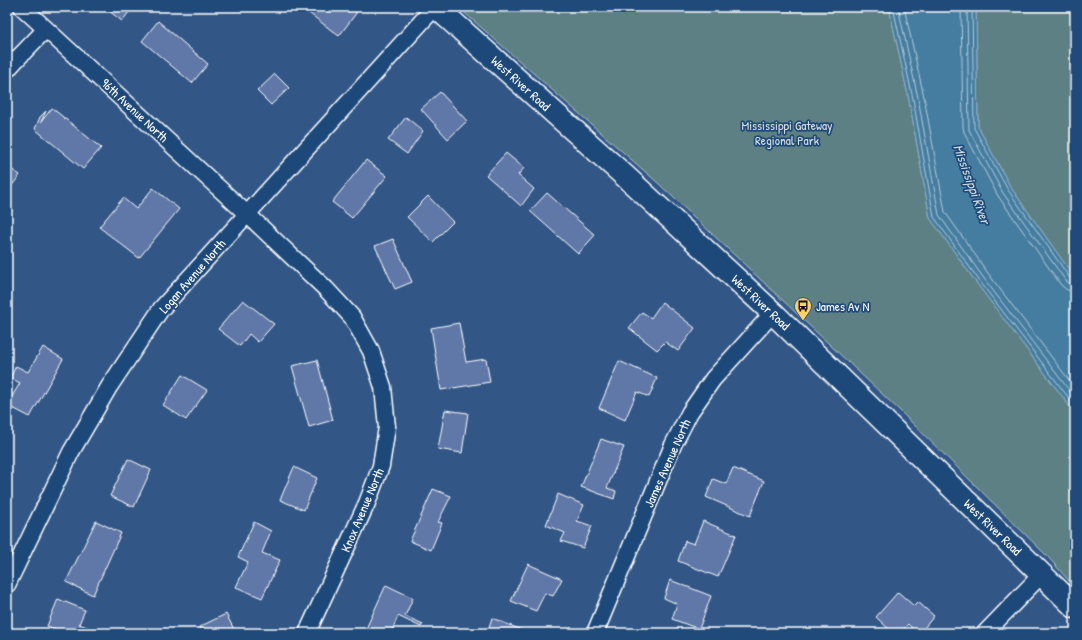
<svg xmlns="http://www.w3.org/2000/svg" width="1082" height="640" font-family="'Patrick Hand',sans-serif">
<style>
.green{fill:#5d8085;stroke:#aec0c2}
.water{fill:#457da0;stroke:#8fb1c6}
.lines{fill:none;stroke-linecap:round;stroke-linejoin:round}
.shore{stroke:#b5cbd9;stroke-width:1}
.building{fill:#6078a7;stroke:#fff}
.street-casing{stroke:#fff;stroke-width:19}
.secondary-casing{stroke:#fff;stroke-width:25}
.street{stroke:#1f4a7a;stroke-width:16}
.secondary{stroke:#1f4a7a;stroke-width:22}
.labels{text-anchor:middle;stroke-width:3.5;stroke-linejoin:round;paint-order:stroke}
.street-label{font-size:13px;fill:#fff;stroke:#1f4a7a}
.park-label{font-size:13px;fill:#d6dfe0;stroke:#1f4a7a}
.poi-label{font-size:13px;fill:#fff;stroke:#1f4a7a;text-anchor:start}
.water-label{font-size:14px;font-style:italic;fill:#d0dee7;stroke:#1f4a7a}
</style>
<rect width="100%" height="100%" fill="#325787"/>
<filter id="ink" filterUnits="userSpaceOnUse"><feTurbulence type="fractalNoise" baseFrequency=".025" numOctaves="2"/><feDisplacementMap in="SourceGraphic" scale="8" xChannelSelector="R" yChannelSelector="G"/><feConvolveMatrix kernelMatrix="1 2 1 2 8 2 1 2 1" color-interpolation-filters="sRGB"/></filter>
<g filter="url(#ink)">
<path class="green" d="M458,7H889L909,100L930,218L978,285L1075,413V588L1048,557L898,409L658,183Z
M976,7H1075V278L1011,188L978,127Z"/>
<path class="water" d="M889,7H976L978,127L1011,188L1075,278V413L978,285L930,218L909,100Z"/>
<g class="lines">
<path class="shore" d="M893,7L913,99L934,217L981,283L1075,406
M898,7L918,98L939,215L985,280L1075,398
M904,7L924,97L945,212L990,276L1075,388
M961,7L963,127L964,132L998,196L1061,285L1067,290L1075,291
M967,7L969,130L1003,193L1066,281L1070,284L1075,285
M972,7L974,128L1008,190L1070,278L1075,280"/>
</g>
<path class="building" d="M104,7H133L122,21Z
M301,7H349L357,12L339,36Z
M158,21L208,64L192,83L142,41Z
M275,74L289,88L271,105L257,91Z
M440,92L467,121L448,139L421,109Z
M52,108L101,148L83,169L35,129L40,117L46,111L41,122Z
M406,117L423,131L407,154L388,140Z
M506,153L524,168L518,175L534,189L521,206L486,175Z
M366,160L387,176L352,218L332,202Z
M7,166L20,175L7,192Z
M153,188L179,209L139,258L99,227L123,198L136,209Z
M547,193L595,235L578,254L530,211Z
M428,196L453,222L433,242L407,217Z
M393,239L412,282L395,289L375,246Z
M243,300L274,324L258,342L249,334L240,346L218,329Z
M662,302L695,328L678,351L665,342L657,350L629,328L642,312L651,318Z
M459,323L466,362L486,359L490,382L441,390L431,328Z
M43,347L63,359L30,417L7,405L20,383L10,378L16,366L28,372Z
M317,360L333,420L309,427L292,366Z
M619,361L657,378L649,397L637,392L625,420L599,408Z
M182,375L207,390L186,420L163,405Z
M445,410L468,413L462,453L438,449Z
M601,439L624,447L607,488L616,491L614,499L581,487Z
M128,459L151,470L134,507L110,496Z
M294,467L317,478L304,510L280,500Z
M733,468L764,481L750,516L706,497L713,479L726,484Z
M433,489L451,496L438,522L442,523L431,550L410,541Z
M558,494L584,505L577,521L592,526L583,548L561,541L565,533L546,525Z
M96,521L121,533L93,595L66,582Z
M703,521L736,535L718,577L678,561L685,541L694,544Z
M254,522L271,531L262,553L280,560L262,598L236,587L248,562L238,557Z
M528,564L562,579L553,596L545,593L536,611L511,601Z
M670,580L711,596L699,629L672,619L677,604L664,598Z
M386,585L413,598L405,616L423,624L421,627L398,616L391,633H364Z
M898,592L914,606L918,602L934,616L920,633H917L908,624L900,633H893L876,617Z
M58,599L85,610L79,624L95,630L93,633H62L63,632L47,626Z
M226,614L236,633H202L199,627Z
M492,618L524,631L523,633H487Z"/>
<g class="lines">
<g class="street-casing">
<path id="street" d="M22,7L247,214L326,289L352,317L371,351L383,387L387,427L381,466L367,503L307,633
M7,70L16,60L46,29
M7,585L71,452L109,387L161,309L435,7
M595,633L673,445L690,412L713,379L773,313
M985,633L1042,574"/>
</g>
<g class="secondary-casing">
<path id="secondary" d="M436,7L626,177L773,313L1075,607"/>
</g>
<use href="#street" class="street"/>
<use href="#secondary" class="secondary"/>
</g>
</g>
<defs>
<g id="bus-pin" transform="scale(0.9)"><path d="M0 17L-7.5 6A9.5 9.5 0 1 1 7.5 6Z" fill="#ffd166" stroke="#1f4a7a"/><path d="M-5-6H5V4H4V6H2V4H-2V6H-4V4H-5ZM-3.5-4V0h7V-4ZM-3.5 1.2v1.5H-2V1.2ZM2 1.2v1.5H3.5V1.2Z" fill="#111"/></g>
</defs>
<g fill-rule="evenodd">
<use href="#bus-pin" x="803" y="306"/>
</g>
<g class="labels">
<g class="street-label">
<text transform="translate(521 83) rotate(42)" y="5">West River Road</text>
<text transform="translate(135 110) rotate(43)" y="5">96th Avenue North</text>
<text transform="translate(192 276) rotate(-49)" y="5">Logan Avenue North</text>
<text transform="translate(761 302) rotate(43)" y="5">West River Road</text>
<text transform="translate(667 463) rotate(-66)" y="5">James Avenue North</text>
<text transform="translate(362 510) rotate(-67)" y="5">Knox Avenue North</text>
<text transform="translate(993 527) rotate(44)" y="5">West River Road</text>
</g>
<g class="park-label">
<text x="787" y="130">Mississippi Gateway<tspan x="787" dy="15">Regional Park</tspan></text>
</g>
<g class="poi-label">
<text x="816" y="311">James Av N</text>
</g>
<g class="water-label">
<text transform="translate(972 184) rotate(70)" y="5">Mississippi River</text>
</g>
</g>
<rect width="1082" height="640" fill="none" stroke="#1f4a7a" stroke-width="24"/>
<rect x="12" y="12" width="1058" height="616" fill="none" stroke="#fff" stroke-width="1.5" filter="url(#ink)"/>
</svg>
